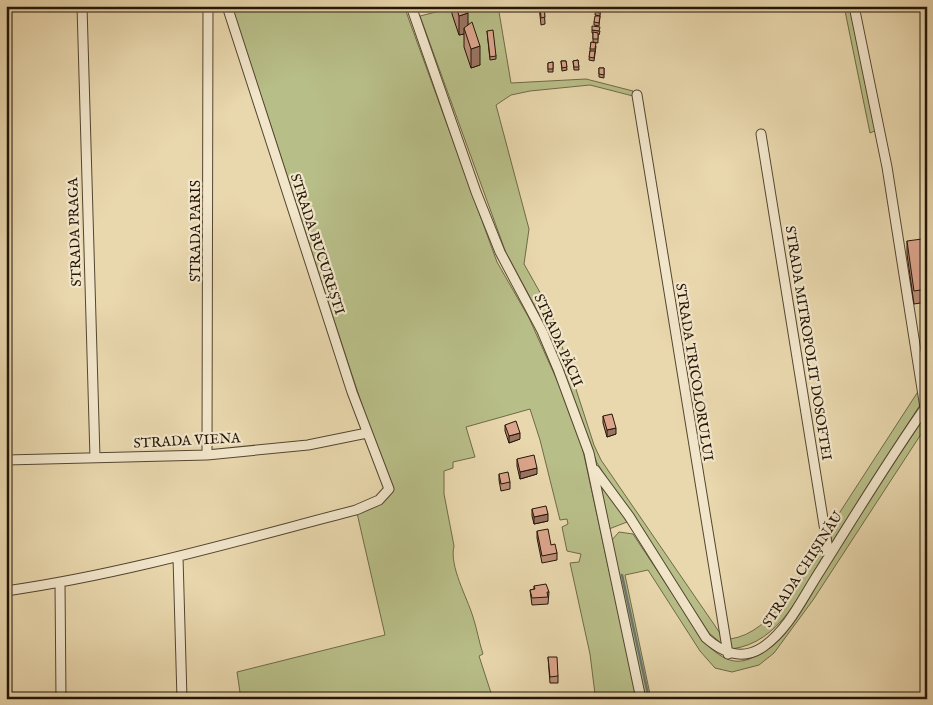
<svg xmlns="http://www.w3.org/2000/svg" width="933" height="705" font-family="'IM FELL English',serif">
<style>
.green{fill:#b8be88;stroke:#6e6a47}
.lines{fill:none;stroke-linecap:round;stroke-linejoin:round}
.stream{stroke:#6d7670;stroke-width:2.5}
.minor-casing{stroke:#544630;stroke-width:11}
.minor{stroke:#f1e5ca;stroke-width:9}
.wall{fill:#bd8e78;stroke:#231506}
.shaded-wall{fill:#9a7462;stroke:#231506}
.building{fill:#dca58c;stroke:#231506}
.labels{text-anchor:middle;stroke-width:4.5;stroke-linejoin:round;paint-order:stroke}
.street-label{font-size:14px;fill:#231506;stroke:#f1e5ca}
</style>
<rect width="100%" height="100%" fill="#e9d7ad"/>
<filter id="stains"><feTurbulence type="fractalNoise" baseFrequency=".004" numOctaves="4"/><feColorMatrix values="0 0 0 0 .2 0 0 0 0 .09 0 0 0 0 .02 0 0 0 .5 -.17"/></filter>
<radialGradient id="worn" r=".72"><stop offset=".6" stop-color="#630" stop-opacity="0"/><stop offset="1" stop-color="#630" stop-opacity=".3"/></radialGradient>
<path class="green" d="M231,6H404L497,262L529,318L565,398L582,446L637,699H592L595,694L590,654L570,563L579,562L581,554L567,551L562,527L568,524L567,519L560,520L540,440L530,409L466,427L475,457L453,462V468L444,471V494L454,546C449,566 467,597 473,617C477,629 479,642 483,654L479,656L493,699H241L237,672L385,635L357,513L379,504L392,493C336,332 286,168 231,6Z
M460,6H498L511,83L586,79L633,91V96L590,85L530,91L511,95L496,105L529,229L524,264L551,312L594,445L601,460L722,636V644L709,633L597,463L544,323L506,253L420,16Z
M844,6H851L877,130L870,133Z
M919,390L920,405L832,542L829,529Z
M927,413V425L813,600L774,653L759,665L732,672L715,668L700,651L648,570L625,575L651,699H645L611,541L619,532L633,534L705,643C731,668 744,666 773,645Z
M605,489L627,522L609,529L600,491Z
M822,540L825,553C801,591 781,643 731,649L730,639C774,633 800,574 822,540Z"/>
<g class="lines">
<path class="stream" d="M622,575L649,699"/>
<g class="minor-casing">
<path id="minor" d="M82,6L95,458
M411,6L476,192L500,252L542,331L558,369L589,453L641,699
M854,6L887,167L925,408
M637,95L728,654
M761,134L829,556
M207,455L208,6
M6,460L207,455L308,445L367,433
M595,470L629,516L706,638C723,653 742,661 763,647C789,629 803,597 820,571C855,515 889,459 927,405
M178,557L182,699
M60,583L61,699
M6,591C125,574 240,540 356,510L379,500L389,489L352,392L227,6"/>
</g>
<use href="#minor" class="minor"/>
</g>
<path class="wall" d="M452,6H466L468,25L480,65L471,68L464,47V34L459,35L452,14Z
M539,6H544L545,24L541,25Z
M596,6H601L600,16L595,15Z
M600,16L599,26L594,25V22Z
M592,30L600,31L599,35L598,34V43L593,42V33H592Z
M487,31L496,56V59L490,60Z
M591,42L596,46L594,61L589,60Z
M578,60L579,70H574L573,61Z
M561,61H566L567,70L562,71Z
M553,62V72H548V63Z
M599,68H604V78L599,77Z
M907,241L927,268V302L914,304L907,254Z
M603,416L616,434L607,437L603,423Z
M505,425L520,439L509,443L505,431Z
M517,459L537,474L520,479L517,466Z
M499,474L510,482V489L501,491L499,480Z
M532,509L548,521L534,524L532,516Z
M537,531L551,545L557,553V560L542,563L537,538Z
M534,586L549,592L548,604L532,605L530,590L534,589Z
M548,657L558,676V683H550Z"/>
<path class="shaded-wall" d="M468,13V32L464,28V34L459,35V16Z
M480,46V65L471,68V49Z
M616,428V434L607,437V430Z
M520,433V439L509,443V436Z
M537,468V474L520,479V472Z
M548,514V521L534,524V517Z"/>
<path class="building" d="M456,6H466L468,13L459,16Z
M540,6H544L545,17L541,18Z
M596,6H601L600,13L595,12Z
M595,16H600L599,23L594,22Z
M472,22L480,46L471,49L464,28Z
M592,26L600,27L599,31L592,30Z
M493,30L496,56L490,57L487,31Z
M593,32L598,33V39H593Z
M591,42L596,43L595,49H590Z
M590,51H595L594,58L589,57Z
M578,60L579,67H574L573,61Z
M561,61H566L567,67L562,68Z
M553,62V69H548V63Z
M599,68H604V75L599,74Z
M922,239L927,268V289L914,291L907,241Z
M612,414L616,428L607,430L603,416Z
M516,421L520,433L509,436L505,425Z
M534,455L537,468L520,472L517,459Z
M508,472L510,482L501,484L499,474Z
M546,506L548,514L534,517L532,509Z
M548,529L551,545L555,544L557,553L542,556L537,531Z
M546,584L549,592H547L548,597L532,598L530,590L535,589L534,586Z
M548,657H557L558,676L550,677Z"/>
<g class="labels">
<g class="street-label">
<text transform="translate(195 231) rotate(-90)" y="5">STRADA PARIS</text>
<text transform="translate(74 232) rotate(-92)" y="5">STRADA PRAGA</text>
<text transform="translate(318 244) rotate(72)" y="5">STRADA BUCUREȘTI</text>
<text transform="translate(559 340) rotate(66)" y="5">STRADA PĂCII</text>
<text transform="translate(809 343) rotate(81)" y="5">STRADA MITROPOLIT DOSOFTEI</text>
<text transform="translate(695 372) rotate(81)" y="5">STRADA TRICOLORULUI</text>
<text transform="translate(187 440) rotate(-3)" y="5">STRADA VIENA</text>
<text transform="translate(802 569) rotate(-57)" y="5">STRADA CHIȘINĂU</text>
</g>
</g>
<rect width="933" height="705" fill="none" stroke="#e9d7ad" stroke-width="25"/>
<rect x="8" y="8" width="918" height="690" fill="none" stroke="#231506" stroke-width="2.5"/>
<rect x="12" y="12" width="908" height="680" fill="none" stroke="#231506"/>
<rect width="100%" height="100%" filter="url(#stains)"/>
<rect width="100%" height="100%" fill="url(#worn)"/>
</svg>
